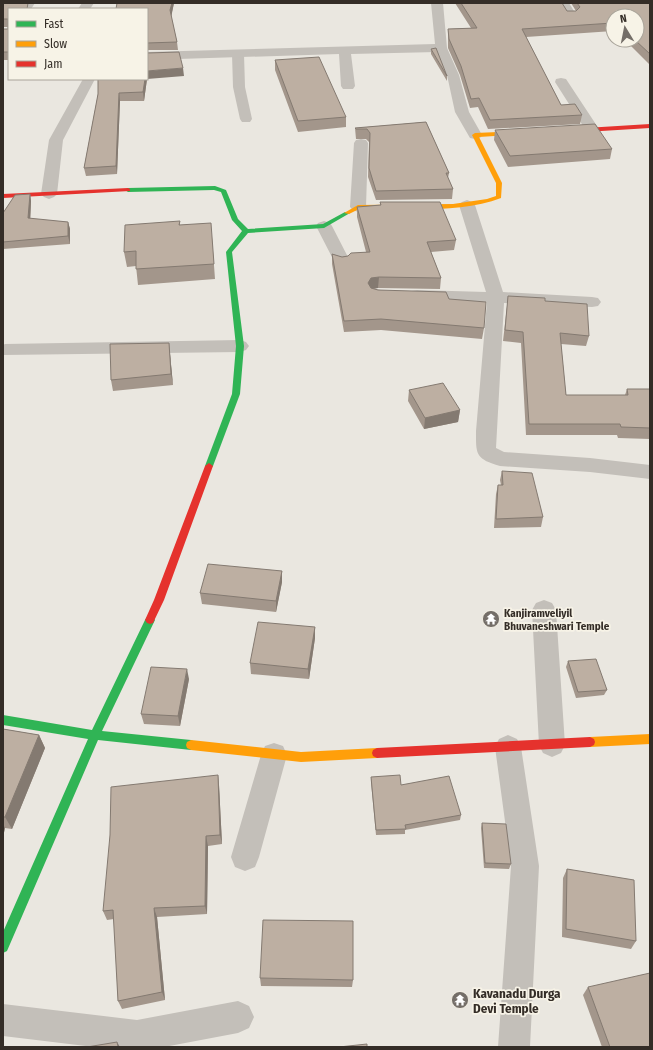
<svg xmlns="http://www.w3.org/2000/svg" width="653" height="1050" font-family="'Fira Sans Condensed',sans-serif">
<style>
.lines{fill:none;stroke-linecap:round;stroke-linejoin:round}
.lane{fill:#c3bfb9;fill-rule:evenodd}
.street{fill:#c3bfb9;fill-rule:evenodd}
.fast{fill:#30b455;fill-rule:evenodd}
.slow{fill:#ff9f0a;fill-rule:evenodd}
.jam{fill:#e5322d;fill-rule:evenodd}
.wall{fill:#a3968b}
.shaded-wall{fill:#847a71}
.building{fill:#bdafa2;stroke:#847a71}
.labels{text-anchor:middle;stroke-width:3.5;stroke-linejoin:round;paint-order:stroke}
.poi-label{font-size:11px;font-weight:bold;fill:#342d27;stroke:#f7f3e7;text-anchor:start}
.near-poi-label{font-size:13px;font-weight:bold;fill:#342d27;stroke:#f7f3e7;text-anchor:start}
</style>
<rect width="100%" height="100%" fill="#eae7e0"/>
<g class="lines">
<path class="lane" d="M238,51L242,52L244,54L245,87L252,119L250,122H242L240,119L233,87L232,54L234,52Z"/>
<path class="street" d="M23,3H35L31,9H19Z
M82,3H94L90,9H78Z
M431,3H443L447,48L459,75L469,112L482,135L480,138L475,139L470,138L455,112L447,75L437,52L351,54L355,86L353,89H343L341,86L339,54L147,60V52L435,44Z
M557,3H569L577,16L575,18H567Z
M561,78L566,79L599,129L597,132L592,133L587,132L585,129L555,82L556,79Z
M83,79H95L63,140L57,194L54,197L49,199L44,197L41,194L49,140Z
M361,139L366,140L368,143L366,207L363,210L358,212L353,210L350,207L354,143L356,140Z
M467,200L472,202L475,205L503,292L592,297L598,298L601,302L598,306L592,307L504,303L496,448L504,452L590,458L650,465V479L590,472L500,466C475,459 476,454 476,431L487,302L417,300L411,299L408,295L411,291L417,290L486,292L459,205L462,202Z
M324,221L330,223L332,226L350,261L348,265L342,266L336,265L334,261L316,226L318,223Z
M240,340L246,342L249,346L246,350L240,352L3,355V345L5,344Z
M544,600L552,603L556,610L565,745L561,753L552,757L543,753L539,745L532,610L536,603Z
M508,735L517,739L521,747L539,866L530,1047H498L511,866L495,747L499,739Z
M274,743L283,746L287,755L259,857L255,867L245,871L235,867L231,857L261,755L265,746Z
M238,1001L249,1006L254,1017L249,1028L238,1033L164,1047H94L3,1036V1004L137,1020Z"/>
<path class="fast" d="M215,186L226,190L238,219L248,229L323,224L345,212L350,213L324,228L248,233L232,252L244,346L240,394L213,466L209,469L205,466L232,394L236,346L226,252L242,231L232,220L221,192L214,190L128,192L125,190L128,188Z
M150,616L153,617L155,620L102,731L191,740L195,742L196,745L195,748L191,750L98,740L7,951L3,953V932L88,739L3,725V715L92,730L145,620L147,617Z"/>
<path class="slow" d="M525,131L528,133L527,134L479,137L502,183L501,198C461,214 403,208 359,209L349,214L344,213L358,205L453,204L487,199L496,196V183L472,135L475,133Z
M650,734V744L590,747L586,745L585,742L586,739L590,737Z
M191,740L301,752L377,748L381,750L382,753L381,756L377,758L301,762L191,750L187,748L186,745L187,742Z"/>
<path class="jam" d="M650,124V128L569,133L566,131L569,129Z
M128,188L130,189V191L3,198V194Z
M209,463L213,466L164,600L153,623L150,624L147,623L145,620L154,600L205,466Z
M590,737L594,739L595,742L594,745L590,747L377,758L373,756L372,753L373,750L377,748Z"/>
</g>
<path class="wall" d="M3,3L9,9V60H3V29H8V27H3Z
M117,3H174L171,16L177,42L178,50H147V9Z
M455,3H562L567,11H576L571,3H650V65L625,40H637L613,16V31L526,37L561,105L582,115L580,124L488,129L478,107L470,108L460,75L448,48V29L471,28Z
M431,49L447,76V81L431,54Z
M275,60L346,117V127L298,132L275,70Z
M147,79L144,101H120L117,174L86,176L84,168L98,94Z
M426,122L449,173L448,178L453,189L452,199L376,200L368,177L369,142L366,139H356L355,128Z
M495,130L612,149L610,159L508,167L494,140Z
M30,194L31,201L30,219L68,222L70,229V244L3,249V213Z
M380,202L456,240L454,250L431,252L441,278L440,289L378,288L373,289L449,299L484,328L482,339L381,330L344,332L332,264V254L342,257L366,252L357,217V207L380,205Z
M180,221V225L212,238L215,279L138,285L136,266L127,267L124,252Z
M508,296L545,301L589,336L586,346L561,344L566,395H625L627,389H650V439L618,438L617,435H526L521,343L503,341L507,306Z
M169,343L170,354L173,385L113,391L111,380Z
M409,390L460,410L458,422L424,429L408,401Z
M502,471L543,517L541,527L494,528L496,494L498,485H501L500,480Z
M282,571V582L276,612L202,604L200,593Z
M315,627V638L309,679L251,674L250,663Z
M568,661L607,690L604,695L576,698L566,667Z
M189,679L180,726L144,724L141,714Z
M3,729L39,735L45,748L12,829L5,828L3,837Z
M218,775L219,785L222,844L208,846L207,914L157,917L165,1000L122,1009L118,1001L114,919L107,920L103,911Z
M371,777L401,785L461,815L460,820L405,830V834L376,835L371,782Z
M482,823L511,864L509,869L484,868L481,828Z
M567,869L636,941L631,949L562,937L563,878Z
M260,978L353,980L352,987L261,986Z
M588,987L650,1047H602L583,995Z"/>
<path class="shaded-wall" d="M172,3H174L171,18L170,10Z
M183,68L184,76L147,79V71Z
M145,79H147L144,101L143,92Z
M119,93L120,101L117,174L116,166Z
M30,194L31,201L30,226L28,218Z
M68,222L70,229V244L68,236Z
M379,277L378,288L371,289L368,283L371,278Z
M169,343L170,354L173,385L171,374Z
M460,410L458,422L424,429L425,418Z
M282,571V582L276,612V601Z
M315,627V638L309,679L308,669Z
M187,669L189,679L180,726L178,716Z
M39,735L45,748L12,829L5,817Z
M218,775L219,785L222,844L220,835Z
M3,824L5,828L3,837Z
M206,836L208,846L207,914L205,906Z
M154,908L157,917L165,1000L162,992Z
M117,1042L120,1047H118Z"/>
<path class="building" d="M3,3H28L27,9H41H9V52H3V29H8V19H3Z
M117,3H172L170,10L177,42L147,43V9H116Z
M461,3H562L567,11H576L580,7L577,3H650V54L635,40H637V16H613V23L522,29L561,105L575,104L582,115L490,120L479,98L471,99L461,66L449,39L448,29L477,28Z
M436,48L447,76L431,49Z
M179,52L183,68L147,71V53Z
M319,57L346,117L298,121L275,60Z
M98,79H145L143,92L119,93L116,166L84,168L98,94Z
M426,122L449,173H446L453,189L376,191L369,168L370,133L367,129H356L355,128Z
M595,124L612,149L510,156L495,130Z
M30,194L28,218L68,222V236L3,242V213L15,195Z
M380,202H440L456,240L427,242L441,278L379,277L371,278L368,283L371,288L378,290L446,292L449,299L486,302L484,328L381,319L344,321L332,254L342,257L348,256L351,253L370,252L357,207L381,205Z
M180,221L179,225L211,223L214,264L136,269V251L124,252L125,225Z
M508,296L545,298V301L587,304L589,336L560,333L566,395H628L627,389H650V428L621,427L620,424H529L523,332L505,330Z
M169,343L171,374L111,380L110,344Z
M443,383L460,410L425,418L409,390Z
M502,471L532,473L543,517L496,519L498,485H503Z
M208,564L282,571L276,601L200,593Z
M258,622L315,627L308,669L250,663Z
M596,659L607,690L578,692L568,661Z
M151,667L187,669L178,716L141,714Z
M3,729L39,735L5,817H3Z
M218,775L220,835L206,836L205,906L154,908L162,992L118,1001L113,910L103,911L110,835L111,787Z
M400,775L401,785L449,776L461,815L405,825L406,829L376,830L371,777Z
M482,823L506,824L511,864L485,863Z
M567,869L634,880L636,941L566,929Z
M263,920L353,921V980L260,978Z
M650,973V1047H610L588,987Z
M117,1042L118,1047H87Z
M367,1044V1047H339Z"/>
<defs>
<g id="temple-disc" transform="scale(0.9)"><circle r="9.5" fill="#746e68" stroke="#f7f3e7"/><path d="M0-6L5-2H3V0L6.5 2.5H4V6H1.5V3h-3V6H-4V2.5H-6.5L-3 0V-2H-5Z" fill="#fff"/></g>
</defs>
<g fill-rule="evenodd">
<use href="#temple-disc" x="491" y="619"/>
<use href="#temple-disc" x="460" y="1000"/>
</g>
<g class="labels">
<g class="poi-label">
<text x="504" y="617">Kanjiramveliyil<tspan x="504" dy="13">Bhuvaneshwari Temple</tspan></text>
</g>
<g class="near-poi-label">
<text x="473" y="998">Kavanadu Durga<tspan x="473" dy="15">Devi Temple</tspan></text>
</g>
</g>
<rect width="653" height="1050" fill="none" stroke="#342d27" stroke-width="8"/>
<rect x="8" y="8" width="140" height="72" fill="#f7f3e7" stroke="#a9a49a"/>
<rect x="16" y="21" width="20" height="6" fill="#30b455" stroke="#a9a49a"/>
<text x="44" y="28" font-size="12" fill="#342d27">Fast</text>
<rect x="16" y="41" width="20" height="6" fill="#ff9f0a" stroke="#a9a49a"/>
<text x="44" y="48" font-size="12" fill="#342d27">Slow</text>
<rect x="16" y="61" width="20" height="6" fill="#e5322d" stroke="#a9a49a"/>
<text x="44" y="68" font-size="12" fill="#342d27">Jam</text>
<g transform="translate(625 28) rotate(350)"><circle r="19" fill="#f7f3e7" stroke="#a9a49a"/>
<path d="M0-3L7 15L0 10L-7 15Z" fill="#746e68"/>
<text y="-6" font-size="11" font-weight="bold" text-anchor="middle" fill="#342d27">N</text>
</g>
</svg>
